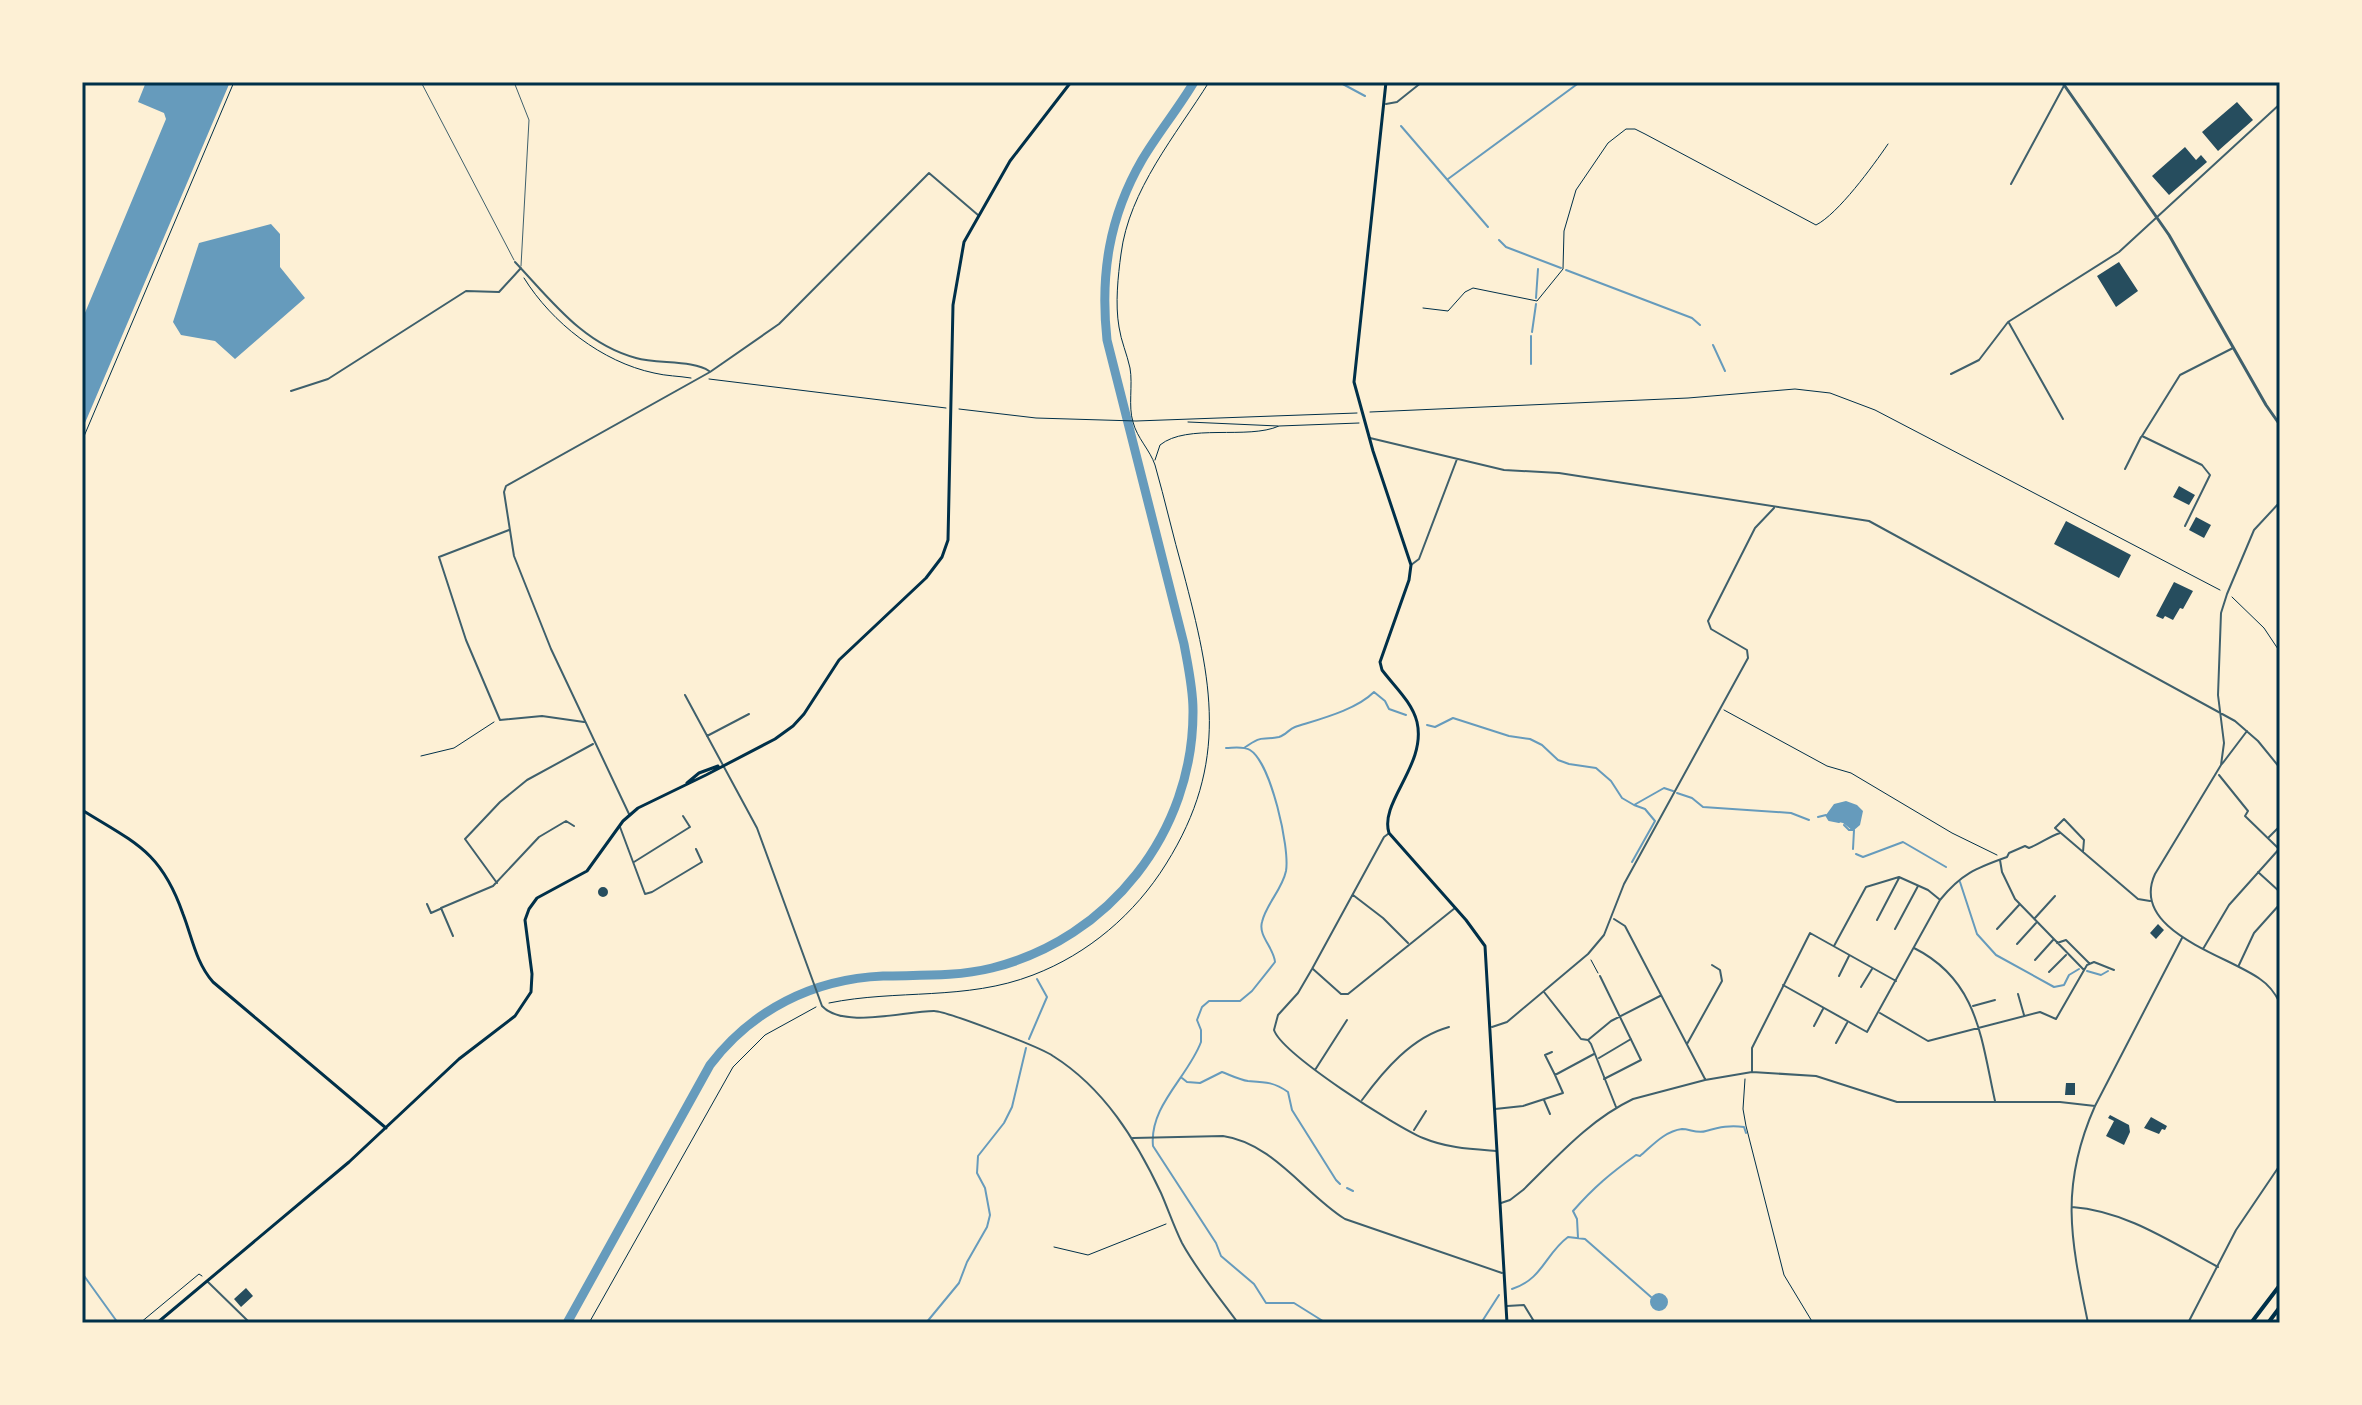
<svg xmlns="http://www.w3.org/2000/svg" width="2362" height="1405" font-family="Cabin,sans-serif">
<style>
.water{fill:#669bbc}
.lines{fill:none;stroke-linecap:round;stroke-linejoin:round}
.stream{stroke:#669bbc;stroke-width:2}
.river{stroke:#669bbc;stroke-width:9}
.building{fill:#264d5e}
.path{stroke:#003049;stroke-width:1}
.service{stroke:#3f606c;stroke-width:1}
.minor{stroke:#3f606c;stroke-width:2}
.tertiary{stroke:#3f606c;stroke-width:3}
.secondary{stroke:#003049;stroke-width:3}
.motorway{stroke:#003049;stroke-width:4}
.neatline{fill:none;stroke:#003049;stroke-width:3}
</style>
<rect width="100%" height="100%" fill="#fdf0d5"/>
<path class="water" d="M146,82H230L82,430V320L166,119L164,113L138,102Z
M271,224L280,234V267L305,298L235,359L215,341L181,335L173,322L199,243Z
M1846,801L1857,805L1863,811L1860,825L1853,831L1843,823L1829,820L1826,815L1834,804Z
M1650 1302a9 9 0 1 1 18 0a9 9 0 1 1-18 0Z"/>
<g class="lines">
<path class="stream" d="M1339,82L1365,96
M1401,126L1488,227
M1448,179L1580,82
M1499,240L1506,247L1561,268
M1566,270L1692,318L1700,325
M1536,298L1538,269
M1532,332L1536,304
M1713,345L1725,371
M1531,364V336
M1427,725L1435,727L1453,718L1509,736L1530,739L1542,745L1558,760L1569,764L1596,768L1611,781L1622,798L1634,805L1664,788L1673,791
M1226,748C1233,748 1243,746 1250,750C1271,763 1290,848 1286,871C1282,890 1266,904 1262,922C1258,936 1274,948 1275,962L1252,991L1240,1001H1209L1202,1007L1197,1020L1201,1030V1042C1188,1077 1149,1106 1153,1146L1216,1243L1221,1256L1254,1284L1266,1303H1294L1326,1323
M1244,748C1264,734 1259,741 1279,737C1286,735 1289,729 1295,727C1320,719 1356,710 1374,692L1385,701L1389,709L1406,715
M1677,793L1692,798L1703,807L1791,813L1809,820
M1818,817L1826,815L1829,820L1839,822
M1844,825L1849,830H1854L1853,849
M1856,854L1863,857L1903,842L1946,867
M1632,862L1655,821L1645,809L1634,805
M1960,882L1977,934L1996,955L2054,987L2064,985L2069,975L2079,969
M2087,971L2101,975L2108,971
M1029,1039L1047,997L1037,979
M1182,1078L1187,1082L1200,1083L1222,1072C1230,1075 1240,1080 1248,1081C1265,1082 1274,1082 1288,1092L1292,1110L1336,1180L1340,1184
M1347,1188L1353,1191
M1578,1238L1577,1219L1573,1211C1594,1187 1611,1173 1636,1155L1640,1156C1650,1148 1664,1131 1682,1129C1690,1129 1697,1134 1706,1131C1720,1127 1730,1125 1744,1127L1746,1133
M82,1273L118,1323
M1512,1289C1543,1279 1545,1254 1568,1237L1585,1239L1651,1297
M926,1323L959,1283L967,1262L987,1227L990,1215L985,1188L977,1173L978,1156L1004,1123L1012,1107L1026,1048
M1481,1323L1499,1295"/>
<path class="river" d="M567,1323L710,1065C752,1010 813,979 883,976C919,975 956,977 992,968C1109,939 1194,832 1193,710C1193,688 1188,666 1184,644L1107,340C1100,275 1109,217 1142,160C1158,133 1178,109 1194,82"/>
</g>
<path class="building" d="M2237,102L2253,120L2218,151L2202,132Z
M2185,147L2196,160L2201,155L2207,162L2169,195L2152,176Z
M2119,262L2138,291L2116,307L2097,276Z
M2179,486L2195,495L2189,505L2173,497Z
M2196,517L2211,525L2204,538L2189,530Z
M2066,521L2131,555L2119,578L2054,544Z
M2174,582L2193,591L2183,609L2180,608L2173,620L2165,616L2163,619L2156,616Z
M598 892a5 5 0 1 1 10 0a5 5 0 1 1-10 0Z
M2158,924L2164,930L2156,939L2150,933Z
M2066,1083H2075V1095H2065Z
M2110,1115L2129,1125L2130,1132L2124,1145L2106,1136L2114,1121L2108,1118Z
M2151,1117L2167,1126L2165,1130L2162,1129L2159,1134L2144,1128Z
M246,1288L253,1296L241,1307L234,1299Z"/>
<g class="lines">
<path class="path" d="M524,278C552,323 602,362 654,373C666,376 679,376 691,378
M1423,308L1448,311L1465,292L1473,288L1537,301L1563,269L1564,231L1576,190L1608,143L1626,129H1635L1645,134L1816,225C1838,214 1873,166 1888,144
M709,379L946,408
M959,409L1036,418L1136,421L1357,413
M1370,412L1688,398L1795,389L1830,393L1875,410L2220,590
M1188,422L1278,426
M82,441L234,82
M1155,460L1160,445C1187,423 1248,440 1279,426L1359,423
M2232,597L2264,628L2280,652
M1724,710L1827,766L1851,773L1952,833L1997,855
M421,756L454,748L494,722
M1591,960L1598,973
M829,1003C897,989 966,1001 1033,975C1088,954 1135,914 1166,864C1230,762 1212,681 1183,571C1173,536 1165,500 1155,465C1150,450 1137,438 1133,422C1128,406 1133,385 1130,368C1127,354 1121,341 1119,327C1115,304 1118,276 1121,254C1129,190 1176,135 1209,82
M1745,1079L1743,1109L1746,1126L1784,1275L1813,1323
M1054,1247L1088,1255L1166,1224
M140,1323L199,1274L202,1276
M589,1323L733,1067L765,1035L816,1007"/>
<path class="service" d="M421,82L514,260
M514,82L529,120L521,266"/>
<path class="minor" d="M1386,104L1397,102L1422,82
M2011,184L2066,82
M515,262C551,300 583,344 636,358C657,364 694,360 709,371
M2009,323L2063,419
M1951,374L1979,360L2008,322L2119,252L2280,104
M291,391L328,379L466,291L499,292L521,268
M1370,438L1504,470L1559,473L1869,521L2235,721L2258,741L2280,768
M2125,469L2141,437
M2280,502L2254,530L2227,594L2221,613L2218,695L2224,743L2221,765L2155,874C2129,931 2227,955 2260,979C2269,985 2275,993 2280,1003
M2185,526L2210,475L2202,465L2142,436L2180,375L2233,348
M509,530L439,557L466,640L500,720L542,716L584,722
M1411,565L1419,559L1457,459
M685,695L757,828L822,1006C843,1029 904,1011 934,1011C946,1011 1040,1047 1053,1056C1104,1088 1136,1140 1161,1193C1168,1209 1174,1227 1182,1243C1198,1272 1219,1297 1238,1323
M707,736L749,714
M2222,764L2247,731
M2219,775L2248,811L2245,816L2278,848
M629,814L551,649L514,556L504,492L506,486L710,372L779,324L929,173L978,215
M620,827L645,894L652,892L702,862L696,849
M1388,834L1384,837L1312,969L1298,993L1278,1015L1274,1030C1282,1054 1396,1127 1423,1138C1447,1148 1470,1149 1496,1151
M2269,837L2280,826
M2083,852L2084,840L2064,819L2055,828L2138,899L2150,901
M2000,860L2002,872L2015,899L2084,970
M634,862L690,827L683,816
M2258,872L2280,892
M497,883L465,839L500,802L527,780L593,744
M1353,895L1383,918L1408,943
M427,904L431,913L440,909
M2035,918L2055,896
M1614,919L1625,926L1705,1079
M1877,920L1899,878
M1895,929L1918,886
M1997,929L2019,905
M453,936L441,908L493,886L539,837L566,821L574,826
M2057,943L2066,940L2089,963
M2017,944L2036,923
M1834,946L1866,887L1899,877L1928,890L1939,899
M1914,948C1978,980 1981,1038 1995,1101
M2203,949L2229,905L2280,848
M2035,960L2053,940
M2239,965L2254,933L2280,904
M1313,969L1341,994H1348L1455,908
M2049,972L2066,955
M1600,976L1641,1060L1604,1079
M1839,976L1849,956
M1783,985L1867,1032L1940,900C1961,874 1976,868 2007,857L2009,853L2025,846L2029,848C2040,844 2048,837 2060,833
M1861,987L1872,969
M1544,992L1581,1039L1588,1040L1591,1044L1616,1107
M2018,994L2024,1015
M1973,1006L1995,1000
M1880,1013L1928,1041L2040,1012L2056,1019L2087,965L2094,962L2114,970
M1814,1026L1823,1009
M1492,1027L1507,1022L1588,954L1604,935L1624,884L1748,658L1747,650L1711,629L1708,621L1755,528L1774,508
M1588,1040L1611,1021L1660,996
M1836,1043L1847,1023
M1687,1044L1722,981L1720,970L1712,965
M1552,1052L1545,1055L1555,1075L1594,1054
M1599,1058L1631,1039
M1315,1070L1347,1020
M1752,1071V1048L1810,933L1896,981
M1362,1100C1384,1070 1412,1037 1449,1027
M1544,1100L1550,1114
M1495,1109L1523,1106L1563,1093L1555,1075
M1414,1130L1426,1111
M1133,1138L1223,1136C1273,1143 1305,1194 1345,1219L1502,1273
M1501,1203L1510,1200L1523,1190C1557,1157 1589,1120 1633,1099L1705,1080L1752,1072L1816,1076L1897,1102H2060L2095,1106
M2072,1207C2126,1211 2171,1242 2218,1267
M208,1282L250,1323
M1507,1306L1524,1305L1535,1323
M2088,1323C2071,1240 2059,1187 2095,1106L2182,938
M2188,1323L2236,1230L2280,1165"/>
<path class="tertiary" d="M2062,82L2169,235L2266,405L2280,425"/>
<path class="secondary" d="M1386,82L1354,382L1373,451L1411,565L1409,580L1380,662L1382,670C1394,686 1412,702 1417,722C1427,765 1379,802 1389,833L1466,920L1485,946L1507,1323
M687,783L699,773L718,766
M82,810C135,843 161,851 183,914C192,937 196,963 213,982L386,1128
M157,1323L349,1162L459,1059L515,1016L531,992L532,974L525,920L529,909L537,898L587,871L623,821L638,808L706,775L775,739L793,726L804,714L839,660L926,578L942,557L948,540L953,305L964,242L1010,161L1071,82"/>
<path class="motorway" d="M2251,1323L2280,1285
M2268,1323L2280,1307"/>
</g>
<rect width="2362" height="1405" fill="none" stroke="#fdf0d5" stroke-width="168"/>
<rect x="84" y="84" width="2194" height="1237" class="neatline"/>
</svg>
